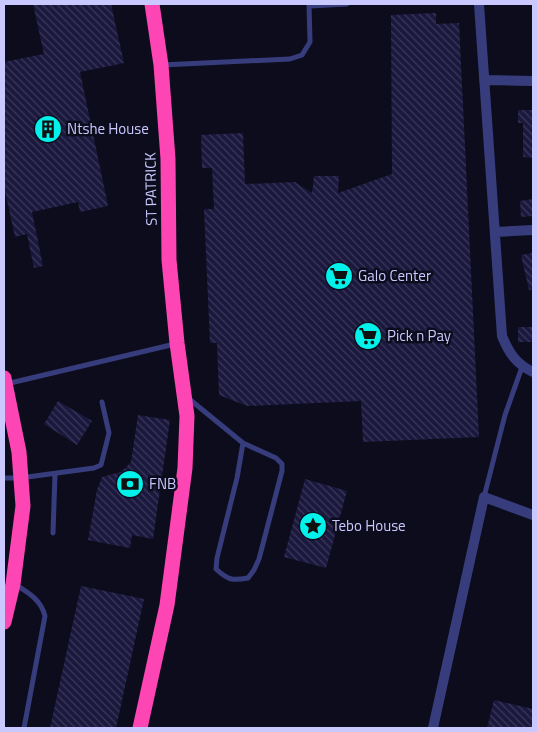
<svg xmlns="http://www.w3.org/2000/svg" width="537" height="732" font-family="'Titillium Web',sans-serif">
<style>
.building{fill:url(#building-back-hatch)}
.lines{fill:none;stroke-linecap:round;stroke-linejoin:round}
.lane{stroke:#373d7c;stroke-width:5}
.street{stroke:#373d7c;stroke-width:10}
.highway{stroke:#fd45b4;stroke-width:15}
.labels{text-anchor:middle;stroke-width:5;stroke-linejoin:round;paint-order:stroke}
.poi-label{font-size:15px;fill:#c9c9ff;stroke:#0d0c1d;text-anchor:start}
.street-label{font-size:15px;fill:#c9c9ff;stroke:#0d0c1d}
</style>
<defs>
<pattern id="building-back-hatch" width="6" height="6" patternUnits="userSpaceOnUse" patternTransform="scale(1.25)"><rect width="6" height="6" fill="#1b183e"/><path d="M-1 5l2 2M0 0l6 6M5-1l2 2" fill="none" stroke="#3b385b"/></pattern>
</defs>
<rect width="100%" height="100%" fill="#0d0c1d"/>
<path class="building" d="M33,4H111L124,63L80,72L108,206L80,212L78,202L32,212L43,266L34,268L27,234L15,237L4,186V62L44,54Z
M436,13V24L459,23L479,437L363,442L361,401L247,406L219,395L217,343H210L204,209H214L212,168H202L201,135L243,133L245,184L295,182L312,193L314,176H339L338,193L392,174L391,15Z
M518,110H533V158L523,157V123H518Z
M533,199V216L521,217L520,201Z
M533,253V290H529L521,255Z
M518,327H533V342H518Z
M58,401L92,421L77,445L44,424Z
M138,415L170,420L153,539L132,535L130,548L88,540L97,490L102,477L121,472L131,462Z
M305,479L347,491L326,568L284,557Z
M81,586L144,599L116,728H50Z
M494,700L533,709V728H487Z"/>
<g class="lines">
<path class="lane" d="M309,6L347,4
M162,65L290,59L302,55L310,42L309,4
M6,384L175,344
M188,398L243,443L276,458L282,464V471L259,559L254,570L248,578C232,581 228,580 216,569L217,558L237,478L243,443
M4,478H20L94,468L101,465L109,433L102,402
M484,497L505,415L522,367
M53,533L55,474
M16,585C29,593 41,600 45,616L24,728"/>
<path class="street" d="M479,4L502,336C509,353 516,364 533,372
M484,80L533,81
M496,232L533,230
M433,728L484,497L533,515"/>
<path class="highway" d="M4,378L19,452L23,506L13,584L4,622
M140,728L167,605L185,468L187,416L177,343L169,260L168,159L161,65L152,4"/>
</g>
<defs>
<g id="building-disc" transform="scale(1.4375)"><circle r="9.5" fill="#02f1eb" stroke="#0d0c1d"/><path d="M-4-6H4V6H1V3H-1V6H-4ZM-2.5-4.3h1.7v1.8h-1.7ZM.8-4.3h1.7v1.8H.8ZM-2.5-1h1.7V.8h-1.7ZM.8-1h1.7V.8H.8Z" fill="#111"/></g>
<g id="supermarket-disc" transform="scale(1.4375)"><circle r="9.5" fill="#02f1eb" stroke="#0d0c1d"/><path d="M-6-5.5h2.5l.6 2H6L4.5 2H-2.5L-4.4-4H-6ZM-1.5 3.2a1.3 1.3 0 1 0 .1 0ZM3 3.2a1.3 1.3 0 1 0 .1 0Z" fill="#111"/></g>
<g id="bank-disc" transform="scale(1.4375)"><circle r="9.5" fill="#02f1eb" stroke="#0d0c1d"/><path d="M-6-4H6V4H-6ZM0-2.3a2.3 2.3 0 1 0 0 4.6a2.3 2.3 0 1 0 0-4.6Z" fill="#111"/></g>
<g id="sight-disc" transform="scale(1.4375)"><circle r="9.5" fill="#02f1eb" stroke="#0d0c1d"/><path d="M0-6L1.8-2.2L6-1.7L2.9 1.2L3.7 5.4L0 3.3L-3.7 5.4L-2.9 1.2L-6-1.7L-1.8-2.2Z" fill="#111"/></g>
</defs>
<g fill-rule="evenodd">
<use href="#building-disc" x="48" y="129"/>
<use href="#supermarket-disc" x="339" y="276"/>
<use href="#supermarket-disc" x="368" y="336"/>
<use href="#bank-disc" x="130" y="484"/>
<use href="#sight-disc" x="313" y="526"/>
</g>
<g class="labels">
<g class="poi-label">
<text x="67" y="134">Ntshe House</text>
<text x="358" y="281">Galo Center</text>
<text x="387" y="341">Pick n Pay</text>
<text x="149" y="489">FNB</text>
<text x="332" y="531">Tebo House</text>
</g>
<g class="street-label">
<text transform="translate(151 189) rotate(-91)" y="5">ST PATRICK</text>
</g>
</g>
<rect width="537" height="732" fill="none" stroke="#c9c9ff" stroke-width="10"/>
</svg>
